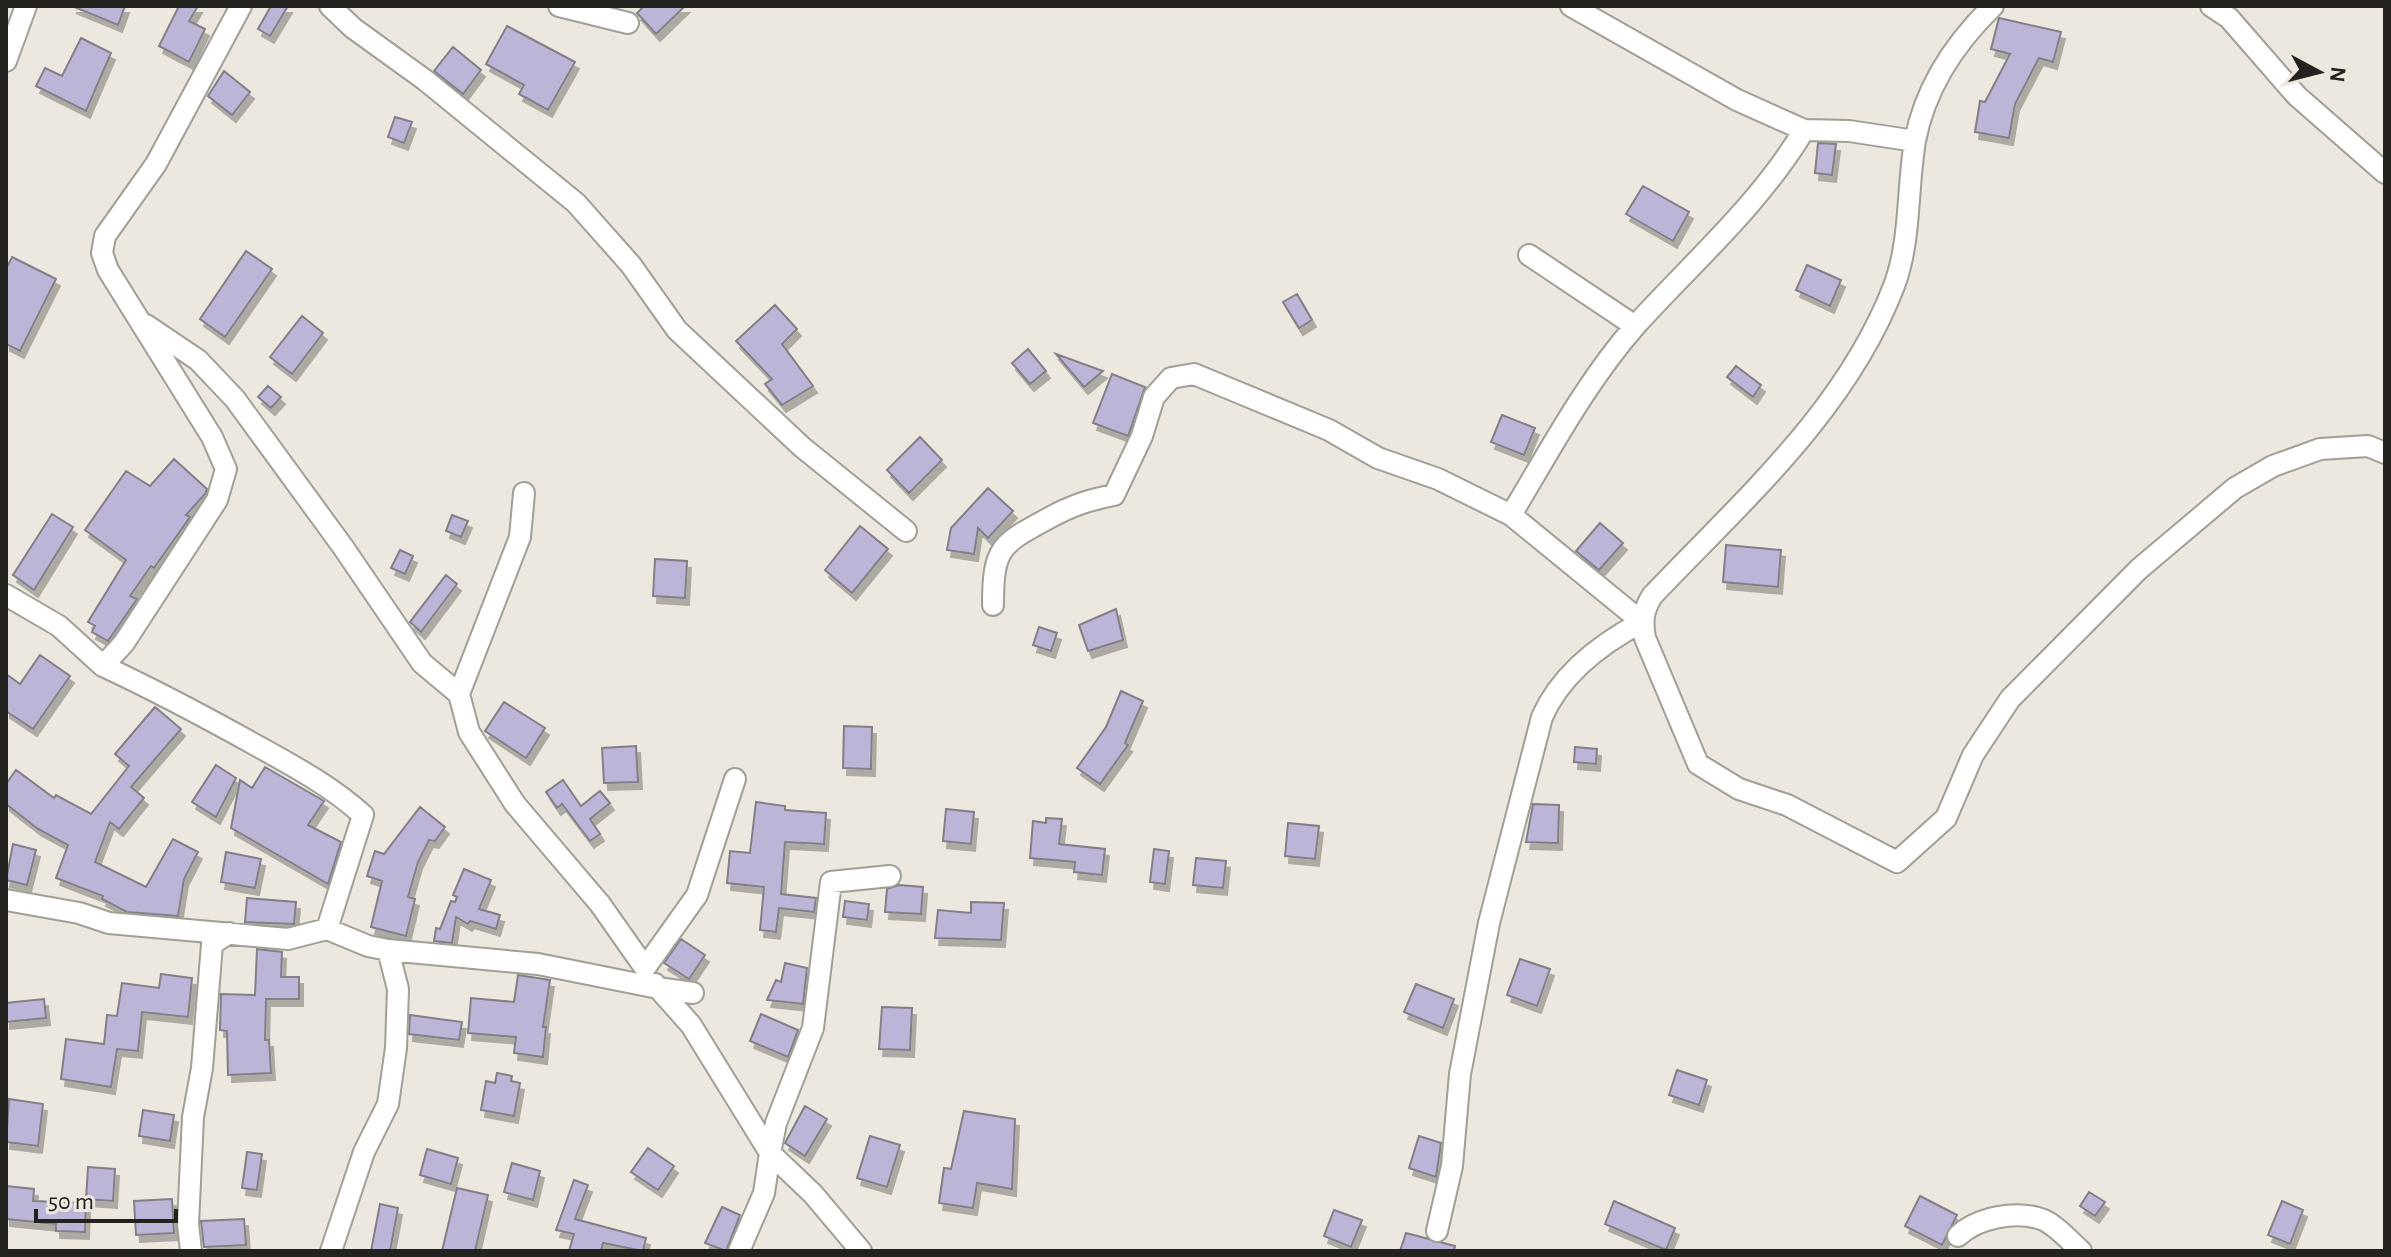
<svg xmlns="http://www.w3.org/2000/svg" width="2391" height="1257" font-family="'Alegreya Sans',sans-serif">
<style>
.building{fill:#bdb5d7;stroke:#817f87;stroke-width:2;filter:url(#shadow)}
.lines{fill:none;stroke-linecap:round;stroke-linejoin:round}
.minor-casing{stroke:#a29e96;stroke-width:24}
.minor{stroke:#fff;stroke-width:20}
</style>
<defs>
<filter id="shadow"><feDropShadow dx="4" dy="7" stdDeviation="0" flood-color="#0004"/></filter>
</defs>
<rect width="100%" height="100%" fill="#ece8df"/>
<path class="building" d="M72,6H125L118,25Z
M179,6H198L189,21L205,29L189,62L159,46Z
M271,6H288L270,36L258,29Z
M644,6H685L656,34L637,13Z
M1999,18L2061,32L2053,62L2039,58L2015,104L2009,138L1975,132L1980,101L1985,102L2010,54L1991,49Z
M507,26L575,62L548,110L519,94L524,85L486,64Z
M81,38L111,53L86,111L36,86L45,68L62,76Z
M453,47L481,70L463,94L434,71Z
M224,71L250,92L232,115L208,96Z
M395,117L412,122L404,143L388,137Z
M1818,143L1836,144L1832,175L1815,173Z
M1643,186L1689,212L1673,241L1626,214Z
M246,251L272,269L225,337L200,319Z
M12,257L56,279L20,351L6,344V269Z
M1807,265L1841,280L1830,306L1796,290Z
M1297,294L1312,320L1299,328L1283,302Z
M775,305L797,329L782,344L813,386L782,405L765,384L772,379L736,341Z
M302,316L323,333L292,374L270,357Z
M1028,349L1046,371L1030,384L1012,363Z
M1056,354L1103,371L1084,387Z
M1736,366L1761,385L1753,397L1727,377Z
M1112,374L1145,387L1128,436L1093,423Z
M268,386L281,397L271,408L258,397Z
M1502,415L1535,428L1524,455L1491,442Z
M920,437L942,460L909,493L887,470Z
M174,459L207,489L205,494L186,515L190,517L154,568L151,566L130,596L137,599L108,641L92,632L95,626L88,622L126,560L85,530L126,471L150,486Z
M988,488L1013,511L988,538L978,528L974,554L947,550L951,528Z
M52,514L73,527L34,590L13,575Z
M452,515L468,521L461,537L446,531Z
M1600,523L1623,543L1599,570L1576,551Z
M860,526L888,549L852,593L825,570Z
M1726,545L1781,550L1778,587L1723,582Z
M400,550L413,556L405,574L391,568Z
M655,559L687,561L685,598L653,596Z
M446,575L457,584L421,632L410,622Z
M1116,609L1123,640L1088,651L1079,625Z
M1039,627L1057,633L1051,651L1033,645Z
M40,655L70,676L33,729L6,711V674L20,684Z
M1121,691L1143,701L1125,743L1128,745L1100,784L1077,768L1106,727Z
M504,702L545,728L526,758L485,731Z
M155,707L181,729L131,787L144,798L119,829L110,822L95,862L146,887L173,839L198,852L184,879L178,916L127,912L102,899L103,896L56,878L68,845L38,829L6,804V784L16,770L54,798L56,795L91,814L129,766L115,754Z
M844,726L872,727L871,769L843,768Z
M636,746L638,782L604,783L602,748Z
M1575,747L1597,749L1596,764L1574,762Z
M216,765L236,778L216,817L192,802Z
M265,767L324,801L308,825L341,842L328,884L231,828L240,780L252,788Z
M563,780L581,806L600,791L610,803L590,819L600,834L590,841L562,804L557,808L546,792Z
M756,802L785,806V810L826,813L824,844L785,842L781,894L816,898L814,912L779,908L776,932L760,930L764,887L727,883L730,851L750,853Z
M1533,804L1559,805L1558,843L1526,842Z
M420,807L445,827L435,841L429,840L418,862L408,897L415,899L406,936L371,927L382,881L367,876L375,851L384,854Z
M946,809L974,812L971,844L943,841Z
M1046,818L1062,819L1059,844L1105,849L1102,875L1074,872L1075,862L1030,858L1033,821L1046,823Z
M1288,823L1319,826L1315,859L1285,856Z
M13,844L36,850L27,885L6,880Z
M1154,849L1169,851L1165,884L1150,882Z
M226,852L261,859L255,888L221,882Z
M1196,858L1226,861L1223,888L1193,885Z
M464,869L491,880L479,909L500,915L496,929L470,921L468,924L456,917L452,943L434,941L436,928L440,929L451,901L455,902L457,897L453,895Z
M899,885L923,887L921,914L885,912L887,889Z
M247,898L296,902L294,924L245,922Z
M845,901L869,904L867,920L843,917Z
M971,902L1004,903L1001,940L935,938L938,910L971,913Z
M681,939L705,955L689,979L664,963Z
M257,949L282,952L281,977H299V999H266L265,1040H269L271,1073L228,1075L227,1031L220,1030L221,994L255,995Z
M1520,959L1550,969L1537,1006L1507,995Z
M785,963L807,968L803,1004L767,1000L776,980L781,982Z
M161,974L192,978L188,1017L142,1012L138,1051L117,1049L111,1087L61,1079L66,1039L104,1044L107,1015L117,1016L122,983L159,988Z
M518,975L550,980L543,1027H546L543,1057L514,1053L516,1037L468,1033L471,998L514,1002Z
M1416,984L1454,999L1443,1028L1404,1012Z
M44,999L46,1018L6,1022V1003Z
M882,1007L912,1008L910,1050L879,1049Z
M761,1014L798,1030L788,1057L750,1041Z
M410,1015L462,1022L459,1040L409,1034Z
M1677,1070L1707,1080L1699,1105L1669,1095Z
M497,1073L512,1076L511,1081L520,1083L514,1116L481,1110L486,1081L495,1083Z
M9,1099L43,1104L38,1146L6,1142Z
M805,1106L827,1119L805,1156L785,1143Z
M143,1110L174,1115L170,1141L139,1136Z
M964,1111L1015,1119L1012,1189L977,1183L973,1208L939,1203L944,1168L951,1169Z
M870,1136L900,1145L887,1187L857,1178Z
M1419,1136L1441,1143L1436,1177L1409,1168Z
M648,1148L674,1166L658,1190L631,1172Z
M427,1149L458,1158L451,1184L420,1175Z
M247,1152L262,1154L257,1190L242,1188Z
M512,1163L540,1171L533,1200L504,1192Z
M88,1167L115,1169L113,1201L86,1199Z
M574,1180L588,1185L575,1219L646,1238L643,1251L603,1243L601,1251H569L574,1234L556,1230Z
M6,1186L34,1189L33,1201L86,1203L85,1232L56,1231V1224L6,1219Z
M457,1188L488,1195L475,1251H442Z
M2089,1192L2105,1202L2095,1216L2080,1206Z
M1920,1196L1957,1215L1942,1245L1905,1226Z
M172,1199L174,1233L136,1235L134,1201Z
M1614,1201L1675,1228L1666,1250L1605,1224Z
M2282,1201L2303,1210L2290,1244L2268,1235Z
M380,1204L398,1208L390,1251H371Z
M722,1207L740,1215L726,1251L705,1243Z
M1334,1210L1362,1220L1351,1247L1324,1236Z
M244,1219L246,1245L204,1247L201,1221Z
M1406,1233L1455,1246L1454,1251H1400Z"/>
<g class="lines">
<g class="minor-casing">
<path id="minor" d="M241,6L156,164L105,236L102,253L108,270L212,437L226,469L217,500L124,643L103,666C157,691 209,719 261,748C297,768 332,787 363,815L327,929
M330,6L353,28L425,80L576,203L631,265L677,330L802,447L906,531
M559,6L628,23
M1571,6L1737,100L1804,130
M1993,6C1955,43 1925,88 1915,141C1907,188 1911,241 1894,286C1846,411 1742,501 1652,596C1643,611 1642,621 1645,638L1698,764L1739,789L1787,805L1897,862L1946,818L1973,755L2010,699L2139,569L2235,488L2273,466L2320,449L2368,446L2385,453
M2211,6L2229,18L2297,96L2385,173
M6,61L26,6
M1529,255L1635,326
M146,325L198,360L235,399L343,547L422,663L459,694
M524,493L520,537L459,694L469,732L515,804L600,904L645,968L697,895L735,779
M1511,515C1550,450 1586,382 1636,325C1694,261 1759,205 1804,130L1849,131L1915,141
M6,595L59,626L103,666
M993,605C993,547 1001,544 1049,518C1071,506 1088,500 1114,495L1142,436L1154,397L1171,378L1194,374L1329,430L1378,458L1438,479L1511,515L1642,622C1602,643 1561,674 1542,717L1489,923L1460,1074L1452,1166L1437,1231
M6,900L79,913L109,923L288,939L327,929L368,946L388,950L538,964L658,988L691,1025L770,1153L776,1123L813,1028L831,882L890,876
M655,984L658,988L693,993
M1958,1236C1977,1218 2015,1210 2041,1219C2054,1223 2071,1242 2081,1251
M191,1251L188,1224L193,1117L202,1068L212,944L229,933
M331,1251L364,1152L388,1104L396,1048L398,989L388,950
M739,1251L764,1193L770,1153L813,1194L861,1251"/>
</g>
<use href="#minor" class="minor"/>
</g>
<rect width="2391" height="1257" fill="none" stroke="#23221f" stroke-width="16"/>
<g transform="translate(2319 72) rotate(97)" stroke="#ece8df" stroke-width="6" paint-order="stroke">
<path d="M0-6L14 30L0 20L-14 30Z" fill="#23221f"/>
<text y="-12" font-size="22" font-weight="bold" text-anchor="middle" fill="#23221f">N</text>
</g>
<path d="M36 1209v12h140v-12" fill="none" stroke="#23221f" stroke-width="4"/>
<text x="48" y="1209" font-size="24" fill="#23221f" stroke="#ece8df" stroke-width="6" paint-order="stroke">50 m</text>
</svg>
